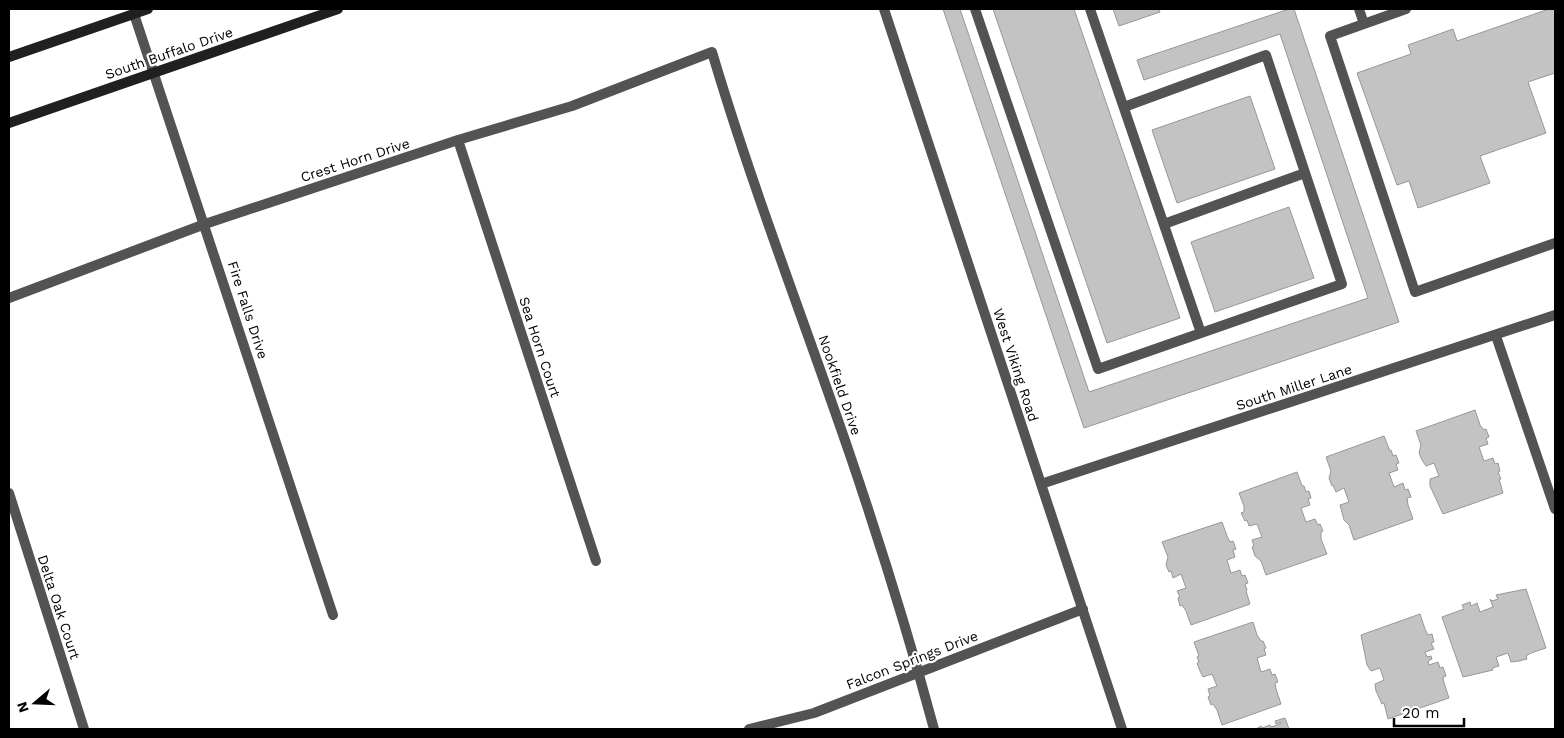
<svg xmlns="http://www.w3.org/2000/svg" width="1564" height="738" font-family="'Work Sans',sans-serif">
<style>
.building{fill:#c3c3c3;stroke:#979797}
.lines{fill:none;stroke-linecap:round;stroke-linejoin:round}
.service{stroke:#535353;stroke-width:10}
.minor{stroke:#535353;stroke-width:10}
.secondary{stroke:#202020;stroke-width:10}
.labels{text-anchor:middle;stroke-width:4.5;stroke-linejoin:round;paint-order:stroke}
.street-label{font-size:14px;fill:#000;stroke:#fff}
</style>
<rect width="100%" height="100%" fill="#fff"/>
<path class="building" d="M943,9H960L1089,392L1368,298L1280,34L1144,80L1137,60L1289,9H1294L1399,322L1084,428Z
M993,9H1074L1180,318L1107,343Z
M1113,9H1159L1160,12L1119,26Z
M1549,9H1555V73L1528,82L1546,133L1480,156L1490,183L1418,208L1409,181L1397,185L1357,73L1411,54L1408,45L1453,29L1457,41Z
M1250,96L1275,169L1177,203L1152,130Z
M1289,207L1314,278L1215,312L1191,242Z
M1475,410L1480,425L1484,430L1486,429L1489,437L1486,438L1488,444L1479,447L1484,461L1493,458L1495,464L1498,463L1500,471L1498,472L1501,479H1499L1503,493L1443,514L1430,486V479L1439,476L1434,463L1426,466L1422,460L1419,453L1421,445L1416,431Z
M1384,436L1390,451L1391,450L1393,456L1396,455L1399,463L1396,464L1398,470L1389,473L1394,487L1403,483L1405,490L1408,489L1411,497L1407,498L1408,505L1413,519L1354,540L1349,525L1344,520L1340,505L1349,502L1344,488L1336,492L1333,485L1332,486L1329,478L1331,471L1326,457Z
M1297,472L1302,486H1304L1306,492L1309,491L1311,498L1308,499L1310,505L1301,508L1306,522L1315,519L1318,525L1320,524L1323,531L1321,532V539L1327,554L1266,575L1261,561L1255,556L1252,547L1254,546L1252,540L1262,537L1257,524L1249,526L1247,520L1245,521L1241,513L1244,512V506L1239,493Z
M1222,522L1227,536L1230,542L1233,541L1236,549L1233,550L1235,557L1227,560L1231,573L1240,570L1242,576L1245,575L1248,583L1245,584L1247,590L1246,591L1250,604L1191,625L1186,611L1182,605L1180,606L1178,598L1180,597L1177,591L1186,588L1181,574L1173,578L1171,571L1169,572L1166,565L1168,557L1162,542Z
M1526,589L1546,648L1531,653L1526,656L1527,659L1519,661L1511,662L1508,653L1496,657L1499,666L1492,668L1493,670L1463,677L1442,617L1464,609L1462,605L1470,602L1471,606L1477,603L1480,612L1493,607L1490,599L1492,601L1498,599L1496,595Z
M1420,614L1425,629L1428,635L1432,634L1434,642L1431,643L1434,649L1425,652L1427,657L1431,656L1432,659L1428,661L1429,665L1438,662L1440,668L1443,667L1446,676L1443,677L1444,683L1449,698L1388,719L1384,703L1382,704L1376,691L1375,684L1384,680L1380,668L1371,671L1367,665L1361,635Z
M1253,622L1257,635L1261,641H1263L1266,648L1264,649L1266,655L1257,658L1261,672L1270,669L1272,675L1275,674L1278,682L1275,683L1276,689L1281,704L1222,725L1217,710L1213,704L1211,705L1208,697L1210,696L1208,689L1217,686L1212,674L1203,677L1200,671L1197,663L1199,662L1197,657L1199,656L1194,642Z
M1285,718L1289,729H1256L1261,726L1262,728L1270,725L1271,727L1280,724L1281,722L1276,724L1275,721Z"/>
<g class="lines">
<path class="service" d="M975,9L1098,369L1201,333L1090,9
M1359,9L1364,24
M1406,9L1330,36L1415,292L1555,243
M1124,107L1266,55L1342,284L1201,333
M1164,224L1305,173
M1496,336L1555,509"/>
<path class="minor" d="M884,9L1122,729
M134,14L333,615
M458,140L596,561
M9,298L205,224L458,140L572,106L712,52C752,187 803,318 849,452C880,543 909,636 934,729
M1041,484L1555,315
M9,493L84,729
M749,729L814,713L1083,609"/>
<path class="secondary" d="M9,57L148,9
M9,123L338,9"/>
</g>
<g class="labels">
<g class="street-label">
<text transform="translate(169 53) rotate(-19)" y="5">South Buffalo Drive</text>
<text transform="translate(355 160) rotate(-18)" y="5">Crest Horn Drive</text>
<text transform="translate(248 310) rotate(72)" y="5">Fire Falls Drive</text>
<text transform="translate(540 347) rotate(72)" y="5">Sea Horn Court</text>
<text transform="translate(1016 365) rotate(72)" y="5">West Viking Road</text>
<text transform="translate(840 385) rotate(71)" y="5">Nookfield Drive</text>
<text transform="translate(1294 387) rotate(-18)" y="5">South Miller Lane</text>
<text transform="translate(59 607) rotate(72)" y="5">Delta Oak Court</text>
<text transform="translate(912 660) rotate(-21)" y="5">Falcon Springs Drive</text>
</g>
</g>
<rect width="1564" height="738" fill="none" stroke="#000000" stroke-width="20"/>
<g transform="translate(35 703) rotate(251)" stroke="#ffffff" stroke-width="4" paint-order="stroke">
<path d="M0-4L9 19L0 12L-9 19Z" fill="#000000"/>
<text y="-8" font-size="14" font-weight="bold" text-anchor="middle" fill="#000000">N</text>
</g>
<path d="M1394 718v8h70v-8" fill="none" stroke="#000000" stroke-width="2.5"/>
<text x="1402" y="718" font-size="15" fill="#000000" stroke="#ffffff" stroke-width="4" paint-order="stroke">20 m</text>
</svg>
